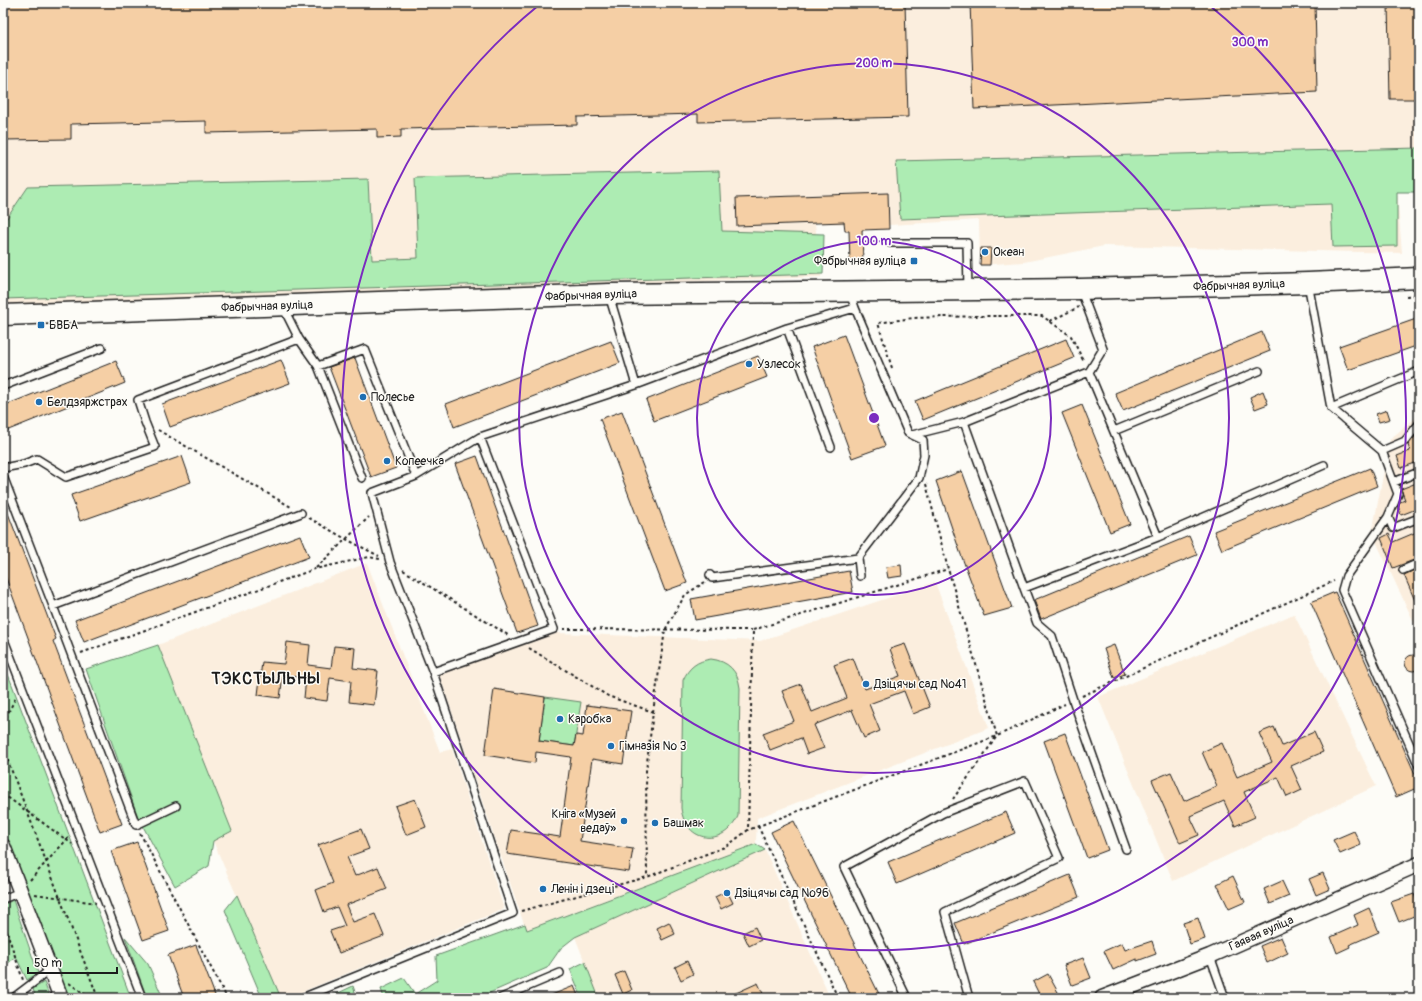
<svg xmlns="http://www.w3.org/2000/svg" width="1422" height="1001" font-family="Pangolin,sans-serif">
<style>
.built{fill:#fbeede}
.green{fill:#adecb3;stroke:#648468}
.building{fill:#f5cfa5;stroke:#1c1c1c}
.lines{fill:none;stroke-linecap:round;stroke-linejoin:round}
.service-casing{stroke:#1c1c1c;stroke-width:10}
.minor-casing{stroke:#1c1c1c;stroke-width:17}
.secondary-casing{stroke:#1c1c1c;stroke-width:23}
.path{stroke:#1c1c1c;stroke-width:2;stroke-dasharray:3 3;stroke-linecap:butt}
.service{stroke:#fdfcf7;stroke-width:7}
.minor{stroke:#fdfcf7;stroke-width:14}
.secondary{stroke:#fdfcf7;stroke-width:20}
.ring{fill:none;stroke:#7b2cbf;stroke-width:2}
.poi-dot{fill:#1f6fb2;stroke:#fdfcf7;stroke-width:1.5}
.labels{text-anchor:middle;stroke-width:3;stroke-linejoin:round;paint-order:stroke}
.poi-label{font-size:12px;fill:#1c1c1c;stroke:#fdfcf7;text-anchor:start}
.street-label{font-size:12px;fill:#1c1c1c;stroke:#fdfcf7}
.district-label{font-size:16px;font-weight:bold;letter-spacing:1px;fill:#1c1c1c;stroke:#fdfcf7}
.centre{fill:#7b2cbf;stroke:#fdfcf7;stroke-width:2}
.ring-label{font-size:12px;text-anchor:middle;font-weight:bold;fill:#7b2cbf;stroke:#fdfcf7;stroke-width:3;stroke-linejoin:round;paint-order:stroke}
</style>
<rect width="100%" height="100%" fill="#fdfcf7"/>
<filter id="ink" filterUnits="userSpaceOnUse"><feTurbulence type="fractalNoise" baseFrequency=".025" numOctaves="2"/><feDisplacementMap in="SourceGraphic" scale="8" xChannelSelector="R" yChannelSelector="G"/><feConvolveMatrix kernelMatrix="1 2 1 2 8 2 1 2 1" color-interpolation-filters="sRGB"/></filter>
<g filter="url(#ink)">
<path class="built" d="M3,3H1419V192H1397L1402,253L1104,246L1024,262L980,265L979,220L889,225L815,223L821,277L3,306Z
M1419,415V633L1372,533L1390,439Z
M367,563L440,752L452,749L504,909L287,998H281L213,841L231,831L158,645Z
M935,582L989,728L757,818L756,844L526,930L439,674L557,633L760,641Z
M1294,614L1376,786L1173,881L1098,697Z
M765,850L830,998H599L575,937Z"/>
<path class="green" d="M1419,148V192H1397V246L1333,247L1331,204L900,219L896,161Z
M719,171L722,231L824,234L823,274L3,299V221L7,218L28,187L368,179L372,260L418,258L415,178Z
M158,645L232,831L213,841L209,866L175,886L138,817L86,669Z
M711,659C728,661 738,671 740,688L738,816C724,848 685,843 681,808L683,680C689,667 697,661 711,659Z
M3,661L131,998H68L3,828Z
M545,697L581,702L574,746L539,741Z
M756,844L765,850L575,937L561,948L547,968L478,998H384L381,989L404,978L415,994L437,980L436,956L525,924L527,930Z
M237,895L281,998H262L225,910Z
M13,900L38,973L27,980L16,957L3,967V905Z
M125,937L148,964L163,998H147Z
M585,962L599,998H582L570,969Z
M44,982L50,998H36L33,989Z
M353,986L357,998H328Z"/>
<path class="building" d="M3,3H905L908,117L698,122V114L577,117V125L401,129V137L377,138V129L206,133V121L71,124V139L3,140Z
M970,3H1315L1317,92L974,109Z
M1388,3H1419V99H1390Z
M888,193L889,229L862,230L863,262L850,263L849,231H845L844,222L737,226L736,198Z
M981,248H991L990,265H980Z
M1419,318V345L1348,370L1339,346Z
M1262,332L1270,351L1123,411L1115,393Z
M844,335L885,446L852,458L812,347Z
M1066,339L1074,358L923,420L915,401Z
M611,341L620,363L454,427L446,404Z
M758,356L767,377L654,421L646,400Z
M355,358L396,468L371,477L329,367Z
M281,360L290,383L170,427L162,404Z
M116,361L125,383L6,431L3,425V406Z
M1263,391L1268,404L1255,409L1250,397Z
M1082,405L1130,524L1110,532L1062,413Z
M1387,410L1390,419L1379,422L1376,414Z
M622,411L687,583L665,591L600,419Z
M1419,434V467H1417L1415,463L1401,468L1397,456L1410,451L1408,445L1416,435Z
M182,456L191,482L80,521L71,495Z
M477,456L538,626L517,633L455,464Z
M1370,468L1377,486L1222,550L1214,531Z
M962,471L1012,608L984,616L960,552L936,481Z
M1419,482V508L1401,515L1398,506L1400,502L1405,500L1401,489Z
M3,500L56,639L53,641L122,824L100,832L3,570Z
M1419,531V558L1393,568L1381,538L1389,534L1393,542Z
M300,535L309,557L84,642L75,620Z
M1189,536L1197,555L1041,619L1034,600Z
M901,565L902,576L888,578L886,567Z
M1419,568V610L1404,575Z
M849,571L853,592L695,620L691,599Z
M1335,592L1419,783V787L1396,797L1311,602Z
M287,642L310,645L308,665L331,668L334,646L355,648L353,668L378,671L374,705L349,702L351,681L330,678L327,701L304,698L306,678L283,675L280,698L258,695L262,662L284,664Z
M905,644L930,707L913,714L904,691L869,704L880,731L864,738L852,710L814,725L824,748L807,754L801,738L770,750L763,733L794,721L782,691L801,684L812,712L847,698L834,665L853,658L865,689L900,676L890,649Z
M1114,645L1125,674L1114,678L1104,649Z
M1405 663a8 8 0 1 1 16 0a8 8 0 1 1-16 0Z
M494,689L545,697L539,741L574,746L576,735L583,736L587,705L631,711L623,764L592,759L580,841L633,849L629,872L507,854L511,830L560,837L571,757L536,752L535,763L485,755Z
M1274,727L1282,746L1314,732L1323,752L1291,766L1302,790L1287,797L1278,777L1244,792L1255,817L1235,826L1224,801L1190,816L1199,835L1180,843L1152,780L1171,772L1184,801L1217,786L1202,752L1222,743L1237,777L1272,762L1259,733Z
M1065,733L1108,850L1087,858L1044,741Z
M415,799L426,827L406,835L395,806Z
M1006,812L1015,833L897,884L888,862Z
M794,821L881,998H852L771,832Z
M361,829L369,849L347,857L355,876L378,867L387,889L346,905L353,922L375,914L384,936L339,953L330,931L345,926L337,907L324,912L316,890L333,883L318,845Z
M1354,831L1361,845L1340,854L1333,840Z
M137,842L169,931L143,940L111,851Z
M1323,873L1330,889L1316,895L1309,879Z
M1070,875L1079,897L964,944L955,923Z
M1233,876L1245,902L1229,909L1217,884Z
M1282,881L1289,896L1270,904L1264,889Z
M727,891L733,903L721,909L715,897Z
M1414,894L1419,907V914L1399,922L1391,902Z
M1369,908L1379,932L1349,945L1350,947L1337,953L1331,937L1358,925L1354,915Z
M1198,918L1205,939L1190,944L1183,923Z
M669,922L675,934L662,940L657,928Z
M755,927L761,940L749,946L743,933Z
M1281,937L1288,953L1267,963L1260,946Z
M1152,941L1156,954L1137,961V959L1113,970L1104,951L1122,943L1125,950Z
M196,945L216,998H184L168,955Z
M1083,958L1091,978L1072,985L1064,965Z
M687,961L693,974L681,980L675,967Z
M624,971L632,990L623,994L615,975Z
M1048,974L1059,994L1051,998H1041L1033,982Z
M758,983L765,998H725Z
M574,986L579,998H544Z"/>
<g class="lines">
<g class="service-casing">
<path id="service" d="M890,243H967L968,290
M1308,283L1331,408L1382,451L1398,494L1388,517L1346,576L1342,590L1419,766
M1081,291L1103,349L1089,372L1158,537
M850,293L855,308L908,433L923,440L924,455L919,478L858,558L860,576
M609,295L636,385
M283,307L299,339L318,366L365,349L416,476L480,437L636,385L787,328L855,308
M787,328L831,447
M318,366L362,478
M3,386L102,348
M1331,408L1419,371
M964,422L1024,588L1158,537L1324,465
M1114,431L1259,371
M912,435L964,422L1089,372
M1382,451L1405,441L1419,424
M3,468L24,464L37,459L66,477L155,447L145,422L138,400L299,339
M3,476L53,606L136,825L176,806
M1394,482L1419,472
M1388,517L1393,528L1419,518
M1403,570L1419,563
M710,575L712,578L858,558
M1024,588L1037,623L1052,636L1073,700L1126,849
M53,606L301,513
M3,637L142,998
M433,672L554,629L480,437
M3,899L20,892
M1210,956L1225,998
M13,998L50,970
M302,998L513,913L433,672L390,562L372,493L416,476
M501,998L560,973
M907,998L844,867L943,813L1025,781L1059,858L945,912L969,998"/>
</g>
<g class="minor-casing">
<path id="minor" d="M3,846L61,998
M1102,998L1210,956L1419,864"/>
</g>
<g class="secondary-casing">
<path id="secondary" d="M3,315L609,294L1080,289L1308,283L1419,278"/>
</g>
<path class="path" d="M1406,296L1419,295
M1050,321L1079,307
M892,368L878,323L913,318L978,316H1042L1071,336L1084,362
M158,430L291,507
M926,484L948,569L997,736L953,799
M309,518L346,539L379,556
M316,568L369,517
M403,570L508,635
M563,629L753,630L748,830
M753,630L948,569
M529,648L608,696L653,712L646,771L647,877
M81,653L315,569L369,557L380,559
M1082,696L1334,581
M653,712L665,630L685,595L705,582
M3,723L16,697
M3,748L98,998
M3,794L72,844
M758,826L838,998
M140,833L227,998
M30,880L70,836
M35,894L96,903
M521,911L647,877L727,846L748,830L997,736L1065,704
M3,920L23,980
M69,983L90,998"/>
<use href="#service" class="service"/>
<use href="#minor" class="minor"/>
<use href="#secondary" class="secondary"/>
</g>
</g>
<g class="ring">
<circle cx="874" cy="418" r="177"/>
<circle cx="874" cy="418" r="355"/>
<path d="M1209 5A532 532 0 1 1 539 5"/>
</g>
<g class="poi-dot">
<circle cx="985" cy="252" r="4"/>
<rect x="910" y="257" width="8" height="8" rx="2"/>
<rect x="37" y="321" width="8" height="8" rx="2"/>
<circle cx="749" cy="364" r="4"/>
<circle cx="363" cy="397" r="4"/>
<circle cx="39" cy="402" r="4"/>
<circle cx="387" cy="461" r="4"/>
<circle cx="866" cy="684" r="4"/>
<circle cx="560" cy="719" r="4"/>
<circle cx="611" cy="746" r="4"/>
<circle cx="624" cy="821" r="4"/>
<circle cx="655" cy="823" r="4"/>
<circle cx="543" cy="889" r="4"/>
<circle cx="727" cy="893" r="4"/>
</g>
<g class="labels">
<g class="poi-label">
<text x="993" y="256">Океан</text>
<text x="906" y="265" text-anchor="end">Фабрычная вуліца</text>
<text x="49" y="329">БВБА</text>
<text x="757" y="368">Узлесок</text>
<text x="371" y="401">Полесье</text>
<text x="47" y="406">Белдзяржстрах</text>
<text x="395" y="465">Копеечка</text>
<text x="874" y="688">Дзіцячы сад №41</text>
<text x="568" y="723">Каробка</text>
<text x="619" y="750">Гімназія № 3</text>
<text x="616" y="818" text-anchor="end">Кніга «Музей<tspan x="616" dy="14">ведаў»</tspan></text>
<text x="663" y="827">Башмак</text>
<text x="551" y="893">Ленін і дзеці</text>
<text x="735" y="897">Дзіцячы сад №96</text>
</g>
<g class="street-label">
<text transform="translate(1239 285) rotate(-2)" y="4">Фабрычная вуліца</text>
<text transform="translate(591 295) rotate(-2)" y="4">Фабрычная вуліца</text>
<text transform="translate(267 306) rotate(-2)" y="4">Фабрычная вуліца</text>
<text transform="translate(1261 933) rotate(-24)" y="4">Гаявая вуліца</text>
</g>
<g class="district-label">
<text x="266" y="684">ТЭКСТЫЛЬНЫ</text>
</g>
</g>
<circle cx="874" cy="418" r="6" class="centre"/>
<g class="ring-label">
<text x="1250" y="46">300 m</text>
<text x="874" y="67">200 m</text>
<text x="874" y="245">100 m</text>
</g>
<rect width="1422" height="1001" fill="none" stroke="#fdfcf7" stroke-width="16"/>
<rect x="8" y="8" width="1406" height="985" fill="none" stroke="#1c1c1c" stroke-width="1.5" filter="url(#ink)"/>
<path d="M28 967v6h89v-6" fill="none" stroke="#1c1c1c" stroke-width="2"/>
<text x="34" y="967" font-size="12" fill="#1c1c1c" stroke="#fdfcf7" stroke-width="3" paint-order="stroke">50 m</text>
</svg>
